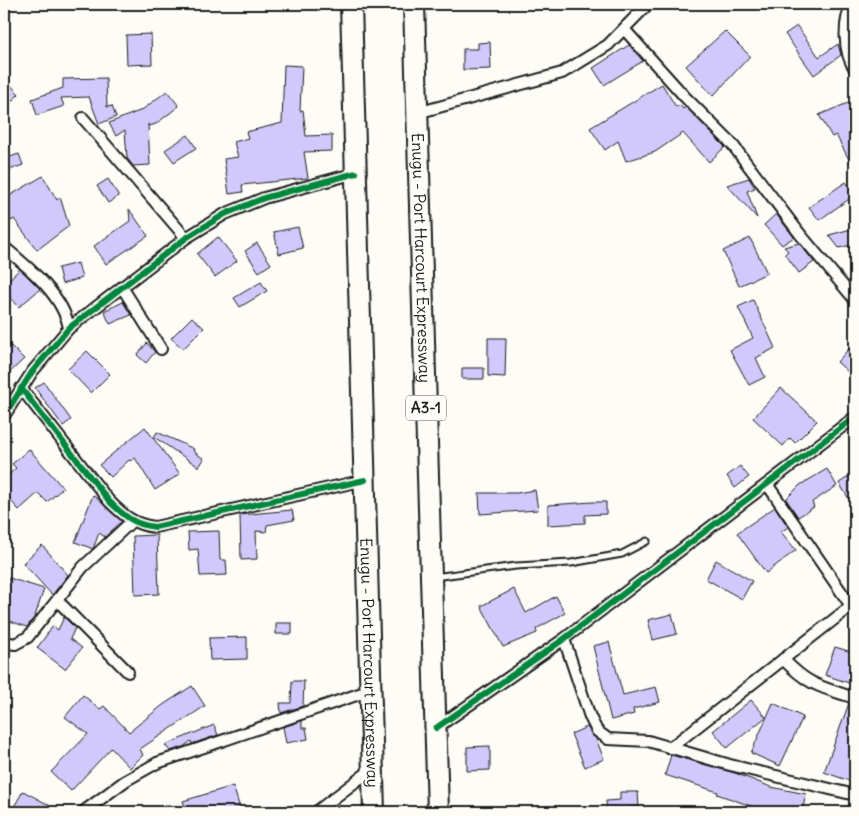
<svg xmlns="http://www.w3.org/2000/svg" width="859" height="816" font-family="Delius,sans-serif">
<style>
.building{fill:#d1c9fb;stroke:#1c1c1c}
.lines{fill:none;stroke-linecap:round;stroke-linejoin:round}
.lane-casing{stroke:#1c1c1c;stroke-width:9}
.street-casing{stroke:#1c1c1c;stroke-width:14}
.highway-casing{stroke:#1c1c1c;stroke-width:24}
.lane{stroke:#fdfcf7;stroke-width:5}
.street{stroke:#fdfcf7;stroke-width:10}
.highway{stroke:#fdfcf7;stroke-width:20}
.cycleway-casing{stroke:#fdfcf7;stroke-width:9}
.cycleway{stroke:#00873e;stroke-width:6}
.labels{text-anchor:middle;stroke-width:4.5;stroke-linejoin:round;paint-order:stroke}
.shield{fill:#fdfcf7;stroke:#605f5e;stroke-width:1}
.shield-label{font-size:15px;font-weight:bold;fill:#1c1c1c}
.street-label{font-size:16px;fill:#1c1c1c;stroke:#fdfcf7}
</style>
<rect width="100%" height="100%" fill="#fdfcf7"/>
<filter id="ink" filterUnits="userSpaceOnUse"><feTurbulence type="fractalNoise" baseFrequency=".02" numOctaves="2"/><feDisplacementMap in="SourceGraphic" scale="10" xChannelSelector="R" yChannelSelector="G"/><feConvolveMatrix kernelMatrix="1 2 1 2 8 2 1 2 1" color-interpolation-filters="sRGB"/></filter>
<g filter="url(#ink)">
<path class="building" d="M797,26L819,57L838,44L841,55L814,75L785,34Z
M725,31L750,56L713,96L686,66Z
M151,34L152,64L127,65L126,35Z
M490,42L491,69L463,70V49H478V43Z
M629,45L643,61L604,85L593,68Z
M284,65L302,66L300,111L303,110L306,136L332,135V151L304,152L308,178L242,185L243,192L229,194L224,159L238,157L234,142L248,138L246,132L282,123Z
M4,78L19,94L4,109Z
M106,78L107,107L112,106L116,117L99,124L89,97L61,98L64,106L37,115L32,99L63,88V79Z
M662,84L676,107L680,105L683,109L686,107L725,147L709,162L683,133L655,152L626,161L618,141L605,150L590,128Z
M167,91L179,106L156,124L149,126L148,124L150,165L133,166L127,158L125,130L116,136L109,123L142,110Z
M855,100V171L836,135L832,137L819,115Z
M188,135L196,148L174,162L165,150Z
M19,154L23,165L4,172V159Z
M43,176L57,200L60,197L69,226L37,250L14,219L11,221L4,209V199Z
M749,178L755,188L747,191L757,218L727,185Z
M108,179L119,196L108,203L97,186Z
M846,182L855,195L819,220L809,207Z
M129,209L148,236L106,264L94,246L130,221Z
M776,214L794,237L782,245L764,225Z
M298,227L303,248L279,254L274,232Z
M855,228V244L839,248L829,235Z
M218,237L237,261L215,277L197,254Z
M750,238L767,273L739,286L723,251Z
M257,243L271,264L259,272L245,251Z
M799,243L814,262L799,273L785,254L788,251L784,247Z
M78,263L82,278L62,284L58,268Z
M20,269L40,289L19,307L4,290V284Z
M261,282L267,291L240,307L234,298Z
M753,300L775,348L756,358L765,377L749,385L730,350L753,338L738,307Z
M123,302L131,315L110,324L104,311Z
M192,317L204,328L183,349L171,338Z
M488,338H506L505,377L488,376Z
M4,339L24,359L4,378Z
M855,342V378L837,362Z
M147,343L155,352L146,363L137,355Z
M87,351L110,374L91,393L68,369Z
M462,368H484V379H462Z
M44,382L71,420L63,426L35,388Z
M781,388L817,421L795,443L790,438L783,446L753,418Z
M145,427L180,474L155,490L135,458L130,461L129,460L111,477L99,465Z
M157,432L194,449L193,451L204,459L199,467L154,437Z
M29,449L63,488L47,502L38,493L19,510L4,493V479L16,468L12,464Z
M740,466L749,477L735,488L727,476Z
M827,469L837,486L812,502L814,507L798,517L786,499L800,485Z
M855,473V509L839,483Z
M535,490L538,510L480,514L479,493H517Z
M93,495L122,521L105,537L99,533L93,549L75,542Z
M593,502H606V514L585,515V523L548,525V505Z
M775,507L788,527L781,532L796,550L766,573L737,533Z
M292,510L294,520L267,525L266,532L256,531L257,559L241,560L240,515Z
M219,531L220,560H226L227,575L200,576L198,549L189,550L188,532Z
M157,535L159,594L135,595L133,536Z
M42,545L68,575L52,595L23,563Z
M716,560L752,581L742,599L706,579Z
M9,578L44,589L35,616L27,627L4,619V596Z
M514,589L526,613L556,596L565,613L536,629L537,633L503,647L481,606Z
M672,614L677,634L653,640L648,620Z
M64,617L75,628L70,639L82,648L65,669L37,648L53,626L58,630Z
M276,623H292V634H276Z
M247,637V659L210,660L209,638Z
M609,642L623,695L656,687L660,702L633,709L634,714L611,720L593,646Z
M835,647L855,653V685L825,675Z
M292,681H304L303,706L281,713L280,703H291Z
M192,686L205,706L140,749L143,755L130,768L111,748L71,791L51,772L88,734L65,717L83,695L100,709L104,706L129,732L163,705Z
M751,700L766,717L727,748L713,731Z
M773,703L803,717L780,766L751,753Z
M849,703L855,705V783L824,772Z
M302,721V728H306L308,739L286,743L283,727Z
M214,725L218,735L192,744L191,741L183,747L170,751L165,745Z
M587,727L596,739L604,759L585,767L571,734Z
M490,746V770L467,771V747Z
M671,755L735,773L771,787L806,794L802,812H768L717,794L718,792L665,775Z
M233,786L240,808L224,812H187L183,801Z
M23,791L49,805L45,812H11Z
M620,792H638L639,807H630V812H607L606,801L620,800Z"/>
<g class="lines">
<g class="lane-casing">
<path id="lane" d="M434,577L516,566L571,563L622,554L647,541"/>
</g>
<g class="street-casing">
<path id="street" d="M852,4C843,21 843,53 855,69
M624,29L685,97L732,144L800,234L855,300
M417,113L562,73L608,45L648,4
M83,118L186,238
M4,247C29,268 63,295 69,328
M122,287L161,349
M21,388L109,501C123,515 134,525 155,527L365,480
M4,416L32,372L69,328L186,238L225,214L264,198L356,173
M767,484L851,606L855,609
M57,600L128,672
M564,639L590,717L597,731L608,739L648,741L730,765L855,795
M4,642L15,644L28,637L83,567L132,521
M783,659C809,686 821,687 855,698
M436,728L564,639L855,417
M670,748L855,603
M83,812L125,781L157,763L371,690
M316,812L372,769"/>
</g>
<g class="highway-casing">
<g id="highway">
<path id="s1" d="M351,4L374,812"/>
<path id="s2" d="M414,4L438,812"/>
</g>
</g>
<use href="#lane" class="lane"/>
<use href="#street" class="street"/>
<use href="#highway" class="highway"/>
<g class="cycleway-casing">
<path id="cycleway" d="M21,388L109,501C123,515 134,525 155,527L365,480
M4,416L32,372L69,328L186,238L225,214L264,198L356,173
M436,728L564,639L855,417"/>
</g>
<use href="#cycleway" class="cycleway"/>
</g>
</g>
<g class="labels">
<rect class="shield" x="406" y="395.5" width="40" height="25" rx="4"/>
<g class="shield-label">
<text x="426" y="413">A3-1</text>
</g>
<g class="street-label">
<text dy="6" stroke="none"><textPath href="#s2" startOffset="254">Enugu - Port Harcourt Expressway</textPath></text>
<text dy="6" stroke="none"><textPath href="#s1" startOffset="659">Enugu - Port Harcourt Expressway</textPath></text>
</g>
</g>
<rect width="859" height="816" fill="none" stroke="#fdfcf7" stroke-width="20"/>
<rect x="10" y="10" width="839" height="796" fill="none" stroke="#1c1c1c" stroke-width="2" filter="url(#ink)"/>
</svg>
